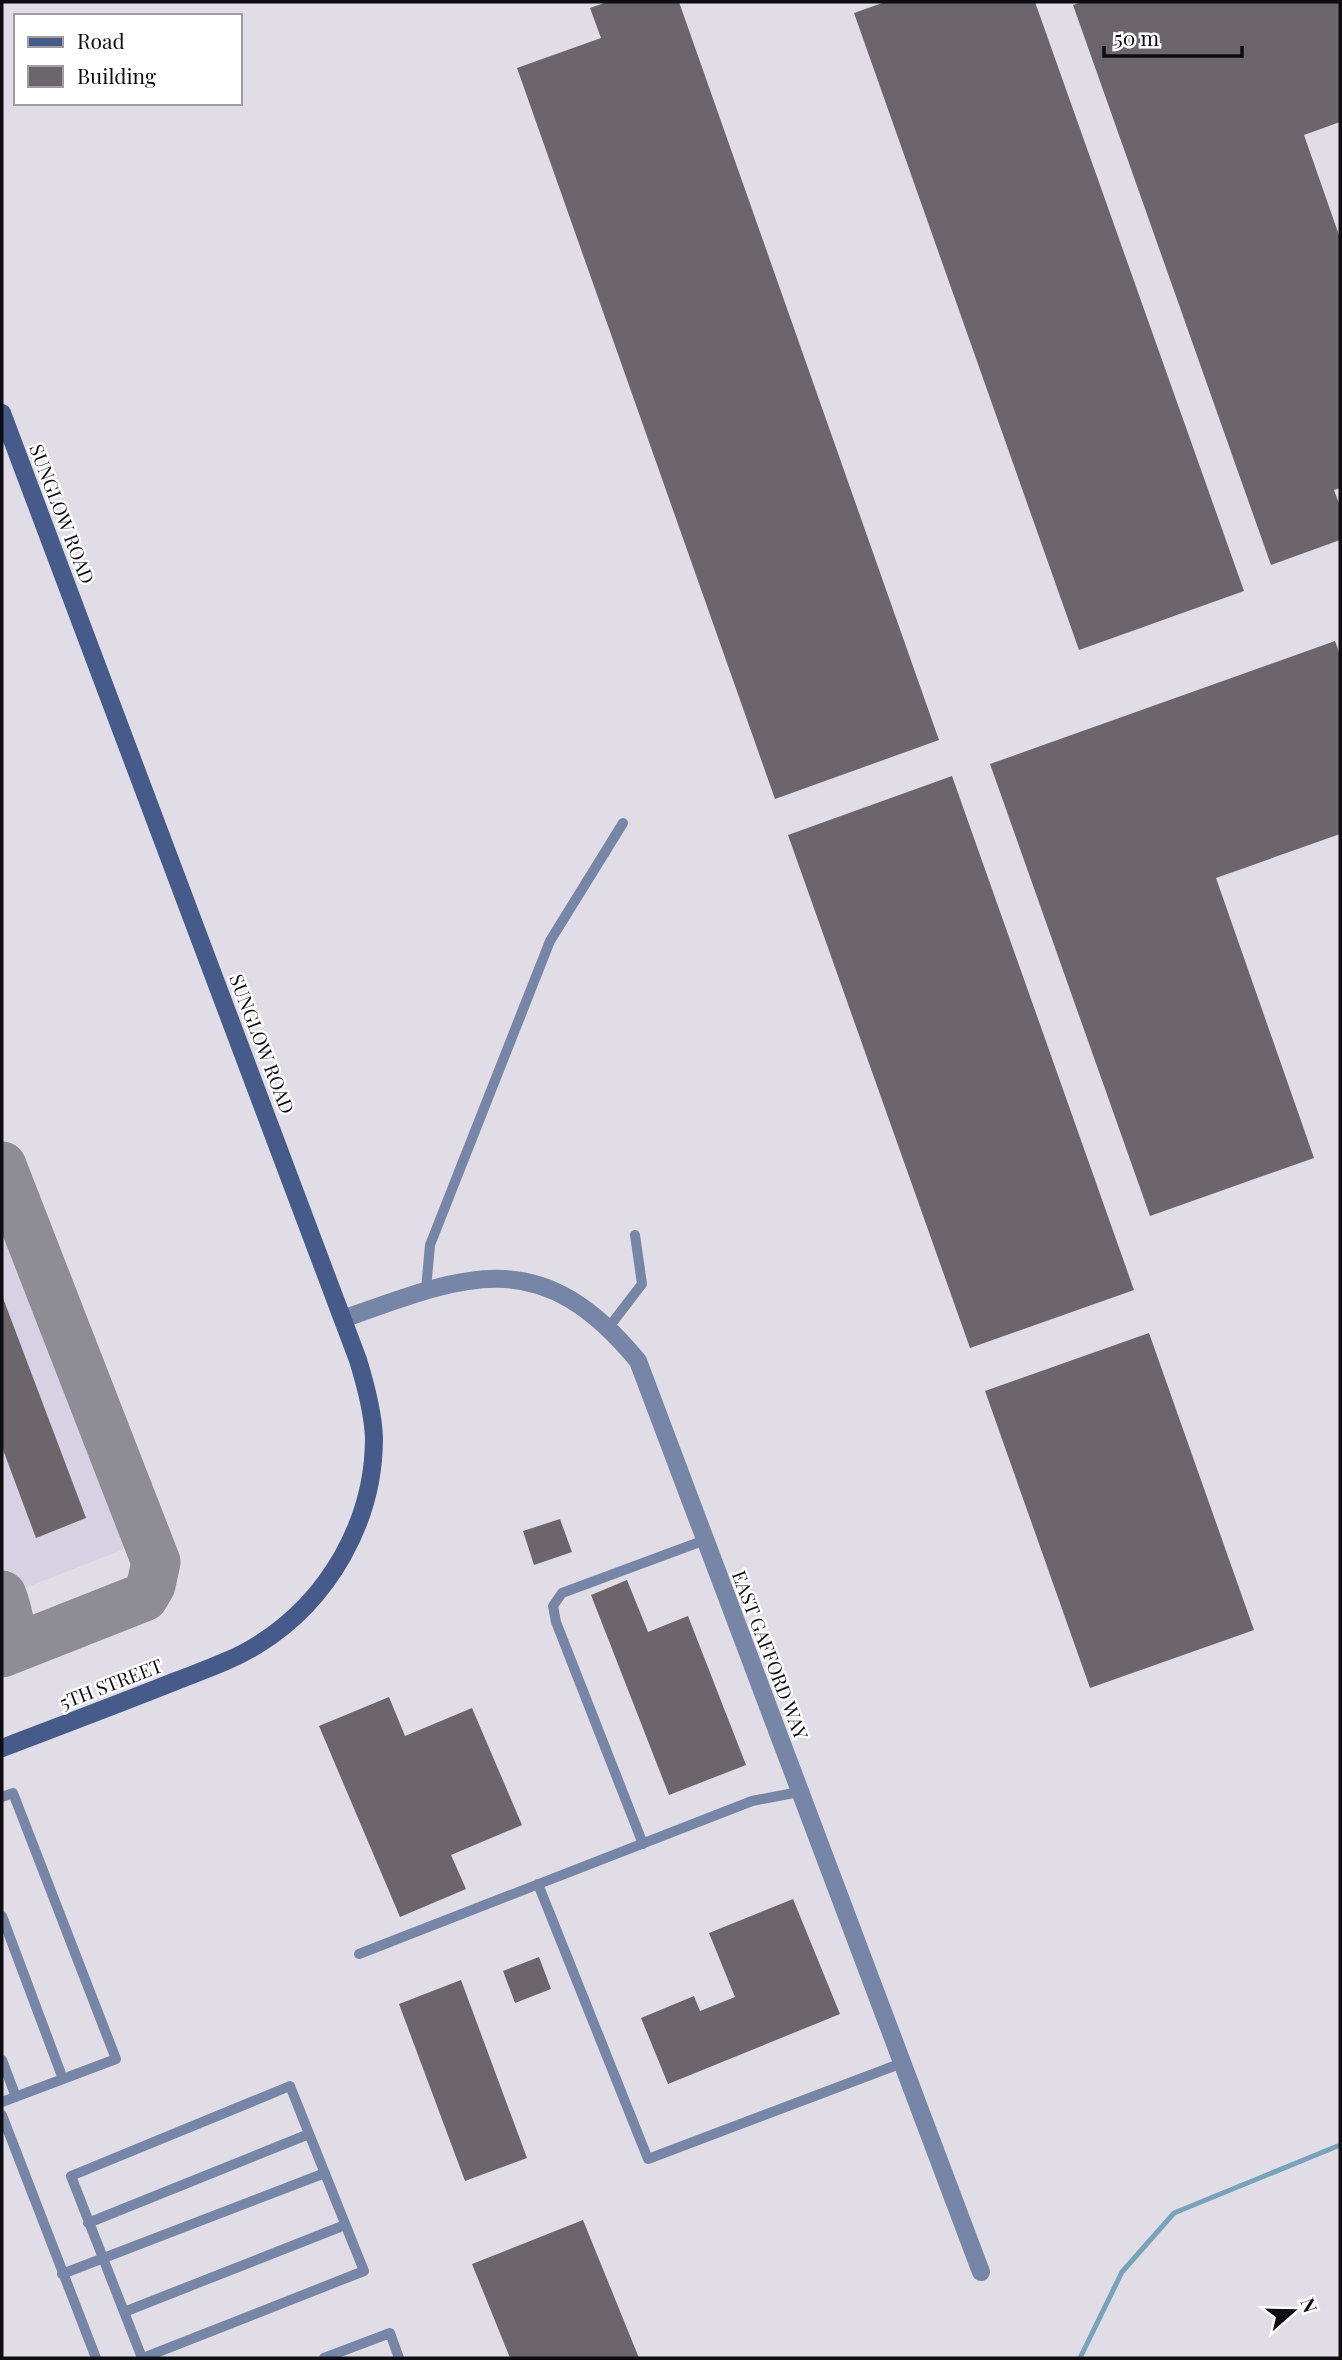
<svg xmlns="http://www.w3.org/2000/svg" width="1342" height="2360" font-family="'Playfair Display',serif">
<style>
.built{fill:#d7d2e3}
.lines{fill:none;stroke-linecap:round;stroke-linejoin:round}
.stream{stroke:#78a3ba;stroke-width:5}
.taxiway{stroke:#8e8c94;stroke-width:49}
.building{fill:#6d656c}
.lane{stroke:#7786a7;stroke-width:10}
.street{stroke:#7786a7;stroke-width:18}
.secondary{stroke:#475b8a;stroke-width:18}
.labels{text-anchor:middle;stroke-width:5;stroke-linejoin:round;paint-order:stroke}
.street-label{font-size:19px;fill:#0e0d11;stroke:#fff}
</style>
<rect width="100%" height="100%" fill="#e0dde7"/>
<path class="built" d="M2,1228L127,1548L2,1597Z"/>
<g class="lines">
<path class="stream" d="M1080,2358L1122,2272L1174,2213L1340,2145"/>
<path class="taxiway" d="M2,1166L156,1562L151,1585L144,1597L2,1653
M2,1595C9,1615 14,1629 2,1647"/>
</g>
<path class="building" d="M607,2H679L939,740L775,799L517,68L601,38L590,8Z
M885,2H1035L1244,591L1079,650L854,13Z
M1082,2H1340V122L1304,135L1340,238V488L1334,490L1340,506V540L1271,565L1073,5Z
M1335,641L1340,655V834L1216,878L1314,1158L1150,1216L990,764Z
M952,776L1134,1290L970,1348L788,835Z
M3,1298L86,1518L36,1538L2,1447Z
M1149,1333L1254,1630L1090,1688L985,1391Z
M560,1519L572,1552L534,1565L523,1531Z
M627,1580L648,1632L688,1616L746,1765L669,1795L591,1595Z
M389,1697L405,1736L472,1708L522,1825L451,1855L466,1889L400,1917L319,1726Z
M793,1899L840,2014L668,2084L641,2018L694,1996L700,2011L735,1997L709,1933Z
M539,1957L551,1989L515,2003L503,1971Z
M461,1980L527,2158L465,2181L399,2004Z
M583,2220L639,2358H510L472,2264Z"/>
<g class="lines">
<path class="lane" d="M426,1289L430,1245L550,941L623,823
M609,1327L642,1284L635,1235
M2,1797L13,1793L116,2059L2,2102
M643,1844L556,1622L553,1606L562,1593L705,1540
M538,1884L648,2159L902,2063
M2,1916L63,2079
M359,1954L752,1801L799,1792
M2,2060L16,2097
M2,2115L96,2358
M88,2223L309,2134
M62,2274L325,2173
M124,2312L345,2225
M142,2358L71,2176L290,2086L364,2271L143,2358
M324,2358L390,2333L399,2358"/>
<path class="street" d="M343,1319C468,1274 541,1243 638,1361L981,2272"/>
<path class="secondary" d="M2,413L358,1360C366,1386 373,1412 374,1438C374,1521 329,1600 259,1644C234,1660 204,1670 176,1681C118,1704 60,1726 2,1748"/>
</g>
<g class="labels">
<g class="street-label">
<text transform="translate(62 514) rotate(69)" y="7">SUNGLOW ROAD</text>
<text transform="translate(262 1044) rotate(69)" y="7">SUNGLOW ROAD</text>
<text transform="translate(770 1655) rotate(69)" y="7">EAST GAFFORD WAY</text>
<text transform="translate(111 1684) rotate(-21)" y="7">5TH STREET</text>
</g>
</g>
<rect width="1342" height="2360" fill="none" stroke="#0e0d11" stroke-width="7"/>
<rect x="14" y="14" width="228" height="91" fill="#ffffff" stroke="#9f9ea0" stroke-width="2"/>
<rect x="28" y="37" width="35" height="10" fill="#475b8a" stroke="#9f9ea0" stroke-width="2"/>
<text x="77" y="49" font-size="21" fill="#0e0d11">Road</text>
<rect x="28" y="66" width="35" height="21" fill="#6d656c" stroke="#9f9ea0" stroke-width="2"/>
<text x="77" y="84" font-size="21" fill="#0e0d11">Building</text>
<g transform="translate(1293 2311) rotate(70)" stroke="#ffffff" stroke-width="5" paint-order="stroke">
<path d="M0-5L12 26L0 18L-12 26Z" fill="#0e0d11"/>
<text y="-10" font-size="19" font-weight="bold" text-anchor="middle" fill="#0e0d11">N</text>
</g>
<path d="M1104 46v10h138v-10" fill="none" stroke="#0e0d11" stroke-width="3.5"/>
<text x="1114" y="46" font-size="21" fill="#0e0d11" stroke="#ffffff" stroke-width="5" paint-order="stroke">50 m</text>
</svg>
